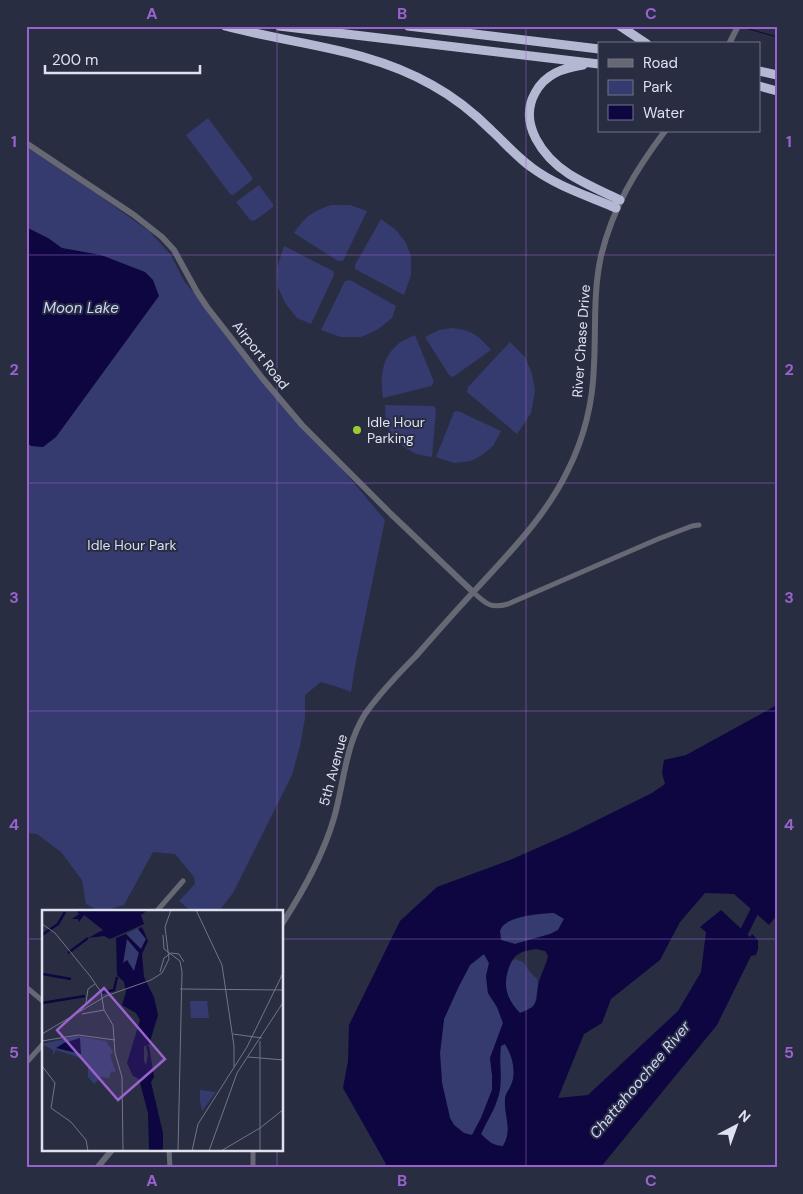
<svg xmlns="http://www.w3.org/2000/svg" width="803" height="1194" font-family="'DM Sans',sans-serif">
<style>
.green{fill:#353b6f}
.water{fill:#0d0640;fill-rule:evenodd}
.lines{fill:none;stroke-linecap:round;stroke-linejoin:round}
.stream{stroke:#0d0640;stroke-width:1}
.river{stroke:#0d0640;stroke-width:9}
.minor{stroke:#666973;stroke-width:5}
.tertiary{stroke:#666973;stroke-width:6}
.motorway{stroke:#b3b9d3;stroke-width:9}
.grid{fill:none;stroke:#9962cd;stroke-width:1;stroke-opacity:0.55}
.poi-dot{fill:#9bcb33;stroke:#292d42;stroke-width:2}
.labels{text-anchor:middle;stroke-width:4;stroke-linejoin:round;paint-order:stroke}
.street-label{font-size:14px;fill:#dee1ef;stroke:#292d42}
.poi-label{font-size:14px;fill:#dee1ef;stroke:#292d42;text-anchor:start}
.park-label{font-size:14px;fill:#dadef1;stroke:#292d42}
.water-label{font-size:15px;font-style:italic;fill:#cdd4fa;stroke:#292d42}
.inset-river{fill:none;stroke:#0d0640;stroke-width:2.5}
.inset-road{fill:none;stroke:#717587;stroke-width:1}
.view{fill:#9962cd;fill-opacity:0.15;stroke:#9962cd;stroke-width:2.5}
.inset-edge{fill:none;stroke:#dee1ef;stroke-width:2.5}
.neatline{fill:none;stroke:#9962cd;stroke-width:2}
.grid-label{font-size:16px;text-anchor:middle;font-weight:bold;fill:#9962cd}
</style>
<rect width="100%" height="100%" fill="#292d42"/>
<path class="green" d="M208,118L252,177V180L233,195L230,194L186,135Z
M26,147L97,194L149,231L171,255L184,281L385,520L355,666L351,692L344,689L321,682L305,695V718L300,746L292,775L233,893L219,911H191L179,901L195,884L194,877L175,854L153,852L124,905L104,911H99L86,904L82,880L61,852L37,834L26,833Z
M259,185L273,204V207L254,221L250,220L236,202Z
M331,205H350L367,211L343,261H338L294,233C306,216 311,212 331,205Z
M381,219L396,230L406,243L411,256V275L404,295L355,269V265Z
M284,246L333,271L334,275L311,324L297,318L285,303L278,287L277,268Z
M350,280L396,306L392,318L377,330L361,337H341L321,330L345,281Z
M452,328C472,330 478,335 491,350L453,377L449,375L425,337L439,330Z
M415,335L434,382L431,386L383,398C380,379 381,359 397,345C401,341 409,338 415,335Z
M510,342L525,357L532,374L535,391L531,413L517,434L467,392L468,387Z
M385,405L434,406L436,410L432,457L416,454L404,447L394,439L386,424Z
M458,411L501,431L493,446L482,455L471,461L454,463L436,457L454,412Z
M554,913L564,918L558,930L550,934L515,944L501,940L500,931C501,928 502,926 505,924C514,916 542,914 554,913Z
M484,954L489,963L486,976L488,993L497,1007L503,1023L490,1058L492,1075V1090L481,1118L472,1135L464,1133L454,1125L450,1118L442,1083L440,1053L444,1019L459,986L470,965Z
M515,959L523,962L529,971L537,979L538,985L535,1003L532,1007L520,1013C509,1001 502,989 507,972C509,967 510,962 515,959Z
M505,1044C512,1055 517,1072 511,1085C509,1090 505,1094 505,1099C504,1117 513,1128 503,1146C493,1146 488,1141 481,1134L487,1120L495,1107L501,1074L499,1057L501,1046Z"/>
<path class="water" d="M26,227L48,238L62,248L101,255L145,272L153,280L159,296L56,437L43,447L31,446L26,442Z
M777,705V915L769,925L734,894L705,893L680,922L660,960L611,999L602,1023L584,1034L558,1098L588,1095L678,1011L701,972L706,932L700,927L721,910L750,937L752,934L758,940V949L756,955L751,956L717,1025L600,1168H384L386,1164L343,1088L348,1061L349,1025L400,921L437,887L510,860L569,834L652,793L665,784L662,773L664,760L686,755ZM554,913L564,919L558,930L550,934L515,944L501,940L500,931C501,928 502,926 505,924C514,916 542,913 554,913ZM536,949L545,951L548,956C546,966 540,975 538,986C537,992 538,999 534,1005C531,1009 525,1011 520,1013C506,999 502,984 510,965C511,962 514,957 517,955C522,951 530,950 536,949ZM484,954L489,963L486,976L488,993L497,1007L503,1023L490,1058L492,1075V1090L481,1118L472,1135L464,1133L454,1125L450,1118L442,1083L440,1053L444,1019L459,986L470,965ZM505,1044C512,1055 517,1072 511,1085C509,1090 505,1094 505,1100C504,1117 513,1129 503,1146C493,1146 488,1141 481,1134C488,1119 497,1106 500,1090C502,1075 499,1060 501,1046Z"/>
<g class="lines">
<path class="stream" d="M742,27L777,37"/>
<path class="river" d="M739,942L759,902"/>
<path class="minor" d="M473,592C486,604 491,609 508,604L658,539L692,526L699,525
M156,912L183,881
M26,987L44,1002
M26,1063L44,1043
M169,1150L170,1168
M253,1168V1150"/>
<path class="tertiary" d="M729,44L738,26
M26,143L134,215L162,237L174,250L197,292L207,307L263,379L302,425L391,514L473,592
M282,924C303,891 323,856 334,818C344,783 345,746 365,714C380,693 398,674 416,656C437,632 458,608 480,585C513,549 547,514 568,470C584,438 593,401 594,365C596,328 593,292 601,256C613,207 635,171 665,131
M97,1168L112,1150"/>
<path class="motorway" d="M225,26C296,45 367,48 432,85C454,97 474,113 492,131C505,143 517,157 531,167C556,186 588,196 616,208
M279,26L599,64
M408,26L599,49
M620,26L647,44
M583,65C563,68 545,74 535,93C518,124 543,157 569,174C585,184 603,192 620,200
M759,71L777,75
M759,86L777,91"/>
</g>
<path class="grid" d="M277,26V912M526,26V1168M26,255H777M26,483H777M26,711H777M26,939H44M282,939H777M277,1150V1168"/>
<circle class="poi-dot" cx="357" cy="430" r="5"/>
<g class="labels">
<g class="street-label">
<text transform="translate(581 341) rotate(-86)" y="5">River Chase Drive</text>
<text transform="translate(261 355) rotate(52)" y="5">Airport Road</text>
<text transform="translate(333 770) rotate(-75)" y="5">5th Avenue</text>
</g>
<g class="poi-label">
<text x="367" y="427">Idle Hour<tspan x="367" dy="16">Parking</tspan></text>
</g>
<g class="park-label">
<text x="132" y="550">Idle Hour Park</text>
</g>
<g class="water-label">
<text x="81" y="313">Moon Lake</text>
<text transform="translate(640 1080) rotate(-50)" y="5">Chattahoochee River</text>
</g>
</g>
<g transform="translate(42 910)">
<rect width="241" height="241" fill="#292d42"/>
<path d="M96,18L104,28L99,39L84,24ZM85,29L97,42L92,61L86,52L81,53ZM148,91H165L167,108H149ZM35,126L64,131L71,142L68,145L74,163L69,161L67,168L59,167L52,174L46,167V156L42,149L14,140L11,145V140L0,134ZM158,180L174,182L160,201L158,190Z" fill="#353b6f"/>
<path d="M34,0H106L99,5L102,14L68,29L62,26L46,28L61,20L42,5L37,12L36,9H30L37,4ZM100,17L106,31L100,44L102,67L112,87L116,105L107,135L102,136V151L104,155L106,144L104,136H107L112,167L109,172L121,223V241H107L106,203L97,169L91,166L85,153L98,110L94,103L80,95L84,82L82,72L75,65L74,28L84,24L99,39L104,29L96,19ZM85,29L97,43L92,61L85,50L81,53ZM38,128L39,144L14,138L22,133Z" fill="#0d0640" fill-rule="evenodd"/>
<path class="inset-river" d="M0,25L16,14L23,2M26,43L46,28M0,64L29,69M60,83L72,80L75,67M0,93L43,86"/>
<path class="inset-road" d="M154,0L180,55L192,136V157M0,14L13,23L48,66L59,82L62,100L71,115L73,143L80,167L81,241M121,25L122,39L138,51L140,62M118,62L122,48L129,43L137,44L142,52M138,79L242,80M38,101L44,93L46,79L53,74M40,104L62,100M0,124L64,86L109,70L120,63L127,49L123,17L129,0M191,124L220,128M0,131L36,125L73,130M206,147L242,150M0,156L13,173L9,198L29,212L44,230L46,241M136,241L140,62M150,241L156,214L205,137L242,61M167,241L195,163L242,91M179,241L218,218L242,199M218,241V131"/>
<path class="view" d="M62,78L123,149L76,190L15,120Z"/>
<rect width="241" height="241" class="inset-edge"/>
</g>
<rect width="803" height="1194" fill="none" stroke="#292d42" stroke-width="55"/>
<rect x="598" y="42" width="162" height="90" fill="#292d42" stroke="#717587"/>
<rect x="608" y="59" width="25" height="8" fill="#666973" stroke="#717587"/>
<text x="643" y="68" font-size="15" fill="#dee1ef">Road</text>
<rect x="608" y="80" width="25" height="15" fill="#353b6f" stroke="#717587"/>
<text x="643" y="92" font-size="15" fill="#dee1ef">Park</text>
<rect x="608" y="105" width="25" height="15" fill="#0d0640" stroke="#717587"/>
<text x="643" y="118" font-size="15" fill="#dee1ef">Water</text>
<g transform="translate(736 1126) rotate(41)" stroke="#292d42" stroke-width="4" paint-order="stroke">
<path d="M0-4L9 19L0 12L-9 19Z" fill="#dee1ef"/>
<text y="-8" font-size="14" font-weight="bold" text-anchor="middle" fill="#dee1ef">N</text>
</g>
<path d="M45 65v8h155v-8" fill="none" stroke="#dee1ef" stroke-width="2.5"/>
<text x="52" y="65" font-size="15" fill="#dee1ef" stroke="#292d42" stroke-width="4" paint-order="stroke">200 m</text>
<rect x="28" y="28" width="748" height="1138" class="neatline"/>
<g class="grid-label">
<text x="152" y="19">A</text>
<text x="402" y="19">B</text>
<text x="651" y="19">C</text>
<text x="14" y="147">1</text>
<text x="789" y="147">1</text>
<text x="14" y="375">2</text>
<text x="789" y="375">2</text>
<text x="14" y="603">3</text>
<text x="789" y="603">3</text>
<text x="14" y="830">4</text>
<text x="789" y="830">4</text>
<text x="14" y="1058">5</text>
<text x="789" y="1058">5</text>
<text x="152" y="1186">A</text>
<text x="402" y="1186">B</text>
<text x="651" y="1186">C</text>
</g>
</svg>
